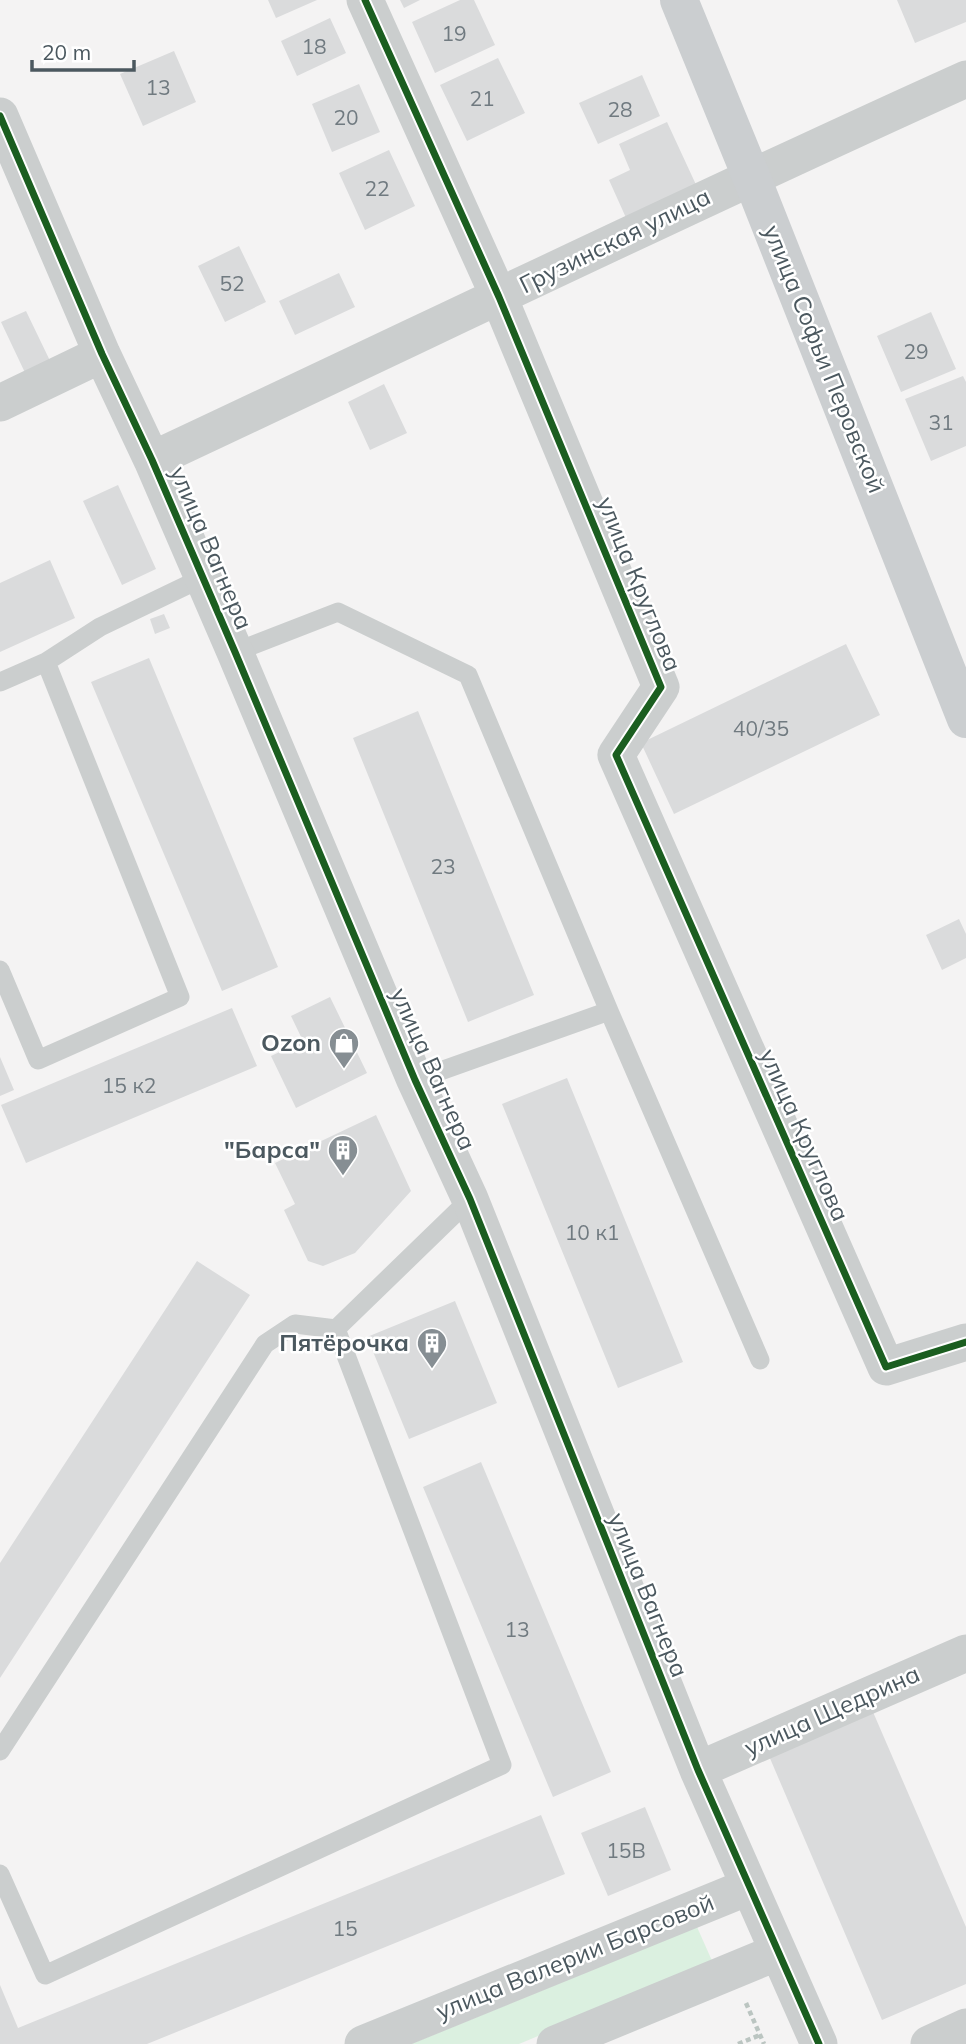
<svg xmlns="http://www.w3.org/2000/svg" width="966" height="2044" font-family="Mulish,sans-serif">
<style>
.green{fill:#dbf0e0}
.building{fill:#dadbdc}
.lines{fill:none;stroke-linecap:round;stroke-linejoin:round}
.path{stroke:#bbc5c1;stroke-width:4.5;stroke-dasharray:5 3.5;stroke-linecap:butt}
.service{stroke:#cbcece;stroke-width:19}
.minor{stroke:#cbcece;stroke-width:37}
.secondary{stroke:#cbced0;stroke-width:38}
.cycleway-casing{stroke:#fff;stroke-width:11}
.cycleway{stroke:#1b5e20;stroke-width:7}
.labels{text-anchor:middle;stroke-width:5;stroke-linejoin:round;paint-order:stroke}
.number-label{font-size:21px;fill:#707a80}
.street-label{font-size:24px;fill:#4b585f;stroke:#fff}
.poi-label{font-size:24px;font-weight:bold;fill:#4b585f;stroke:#fff;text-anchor:end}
</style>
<rect width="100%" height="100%" fill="#f4f3f3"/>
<path class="green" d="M697,1927L713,1963L519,2044H411Z"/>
<path class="building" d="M268,0H317L276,18Z
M400,0H420L404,8Z
M460,0H474L495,45L435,73L412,22Z
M897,0H966V22L915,43Z
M330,18L346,53L297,76L281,41Z
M174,51L196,102L143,126L120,74Z
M498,58L525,113L467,141L440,85Z
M642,75L660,116L598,144L579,103Z
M359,84L380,132L332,152L312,104Z
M667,122L698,189L627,220L609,180L630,170L619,144Z
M389,150L415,206L365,230L339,173Z
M239,246L266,302L225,322L198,266Z
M339,273L355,307L295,335L279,301Z
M26,311L53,367L28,379L1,322Z
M931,312L956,369L901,392L877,336Z
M963,376L966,382V446L931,461L905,399Z
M384,384L407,433L370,450L348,402Z
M118,485L156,569L122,585L83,501Z
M50,560L75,618L0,652V583Z
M164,614L170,628L155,634L150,619Z
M846,644L880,715L674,814L641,743Z
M149,658L278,967L222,991L91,682Z
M418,711L534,995L468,1022L353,738Z
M959,919L966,934V958L942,970L926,935Z
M330,997L367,1073L296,1108L271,1056L303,1041L291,1016Z
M232,1008L257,1066L26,1163L1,1105Z
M0,1057L14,1090L0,1096Z
M567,1078L683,1362L618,1388L502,1104Z
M376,1115L411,1191L355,1253L323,1266L308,1261L284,1210L295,1204L275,1163Z
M197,1261L250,1295L0,1678V1563Z
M455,1301L497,1403L409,1439L367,1337Z
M481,1462L611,1772L553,1797L423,1487Z
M873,1712L966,1927V1984L882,2020L769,1756Z
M645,1807L671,1870L608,1896L581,1833Z
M541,1815L565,1874L147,2044H0V1985L18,2028Z"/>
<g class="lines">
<path class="path" d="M746,2003L764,2044
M738,2044L760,2035"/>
<path class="service" d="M235,652L338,612L468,675L609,1011
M0,682L46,662
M0,970L38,1060L180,997L46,662L100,627L202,578
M415,1080L609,1011L760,1360
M336,1329L470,1199
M0,1751L265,1344L295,1324L336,1329
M0,1874L45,1975L502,1765L336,1329"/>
<path class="minor" d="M365,0L499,297L661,687L616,755L886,1367L966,1342
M0,116L102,354L152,460L235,652L415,1080L470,1199L698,1770L819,2044
M0,403L102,354
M152,460C423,333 693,202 966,79
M698,1770L966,1653
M363,2044L748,1887
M555,2044L778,1952
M929,2044L966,2027"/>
<path class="secondary" d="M679,0L751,176L966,719"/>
<g class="cycleway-casing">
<path id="cycleway" d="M365,0L499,297L661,687L616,755L886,1367L966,1342
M0,116L102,354L152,460L235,652L415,1080L470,1199L698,1770L819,2044"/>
</g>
<use href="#cycleway" class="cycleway"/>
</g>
<defs>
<g id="shop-pin" transform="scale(1.575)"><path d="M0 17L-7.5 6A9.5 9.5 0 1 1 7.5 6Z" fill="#868e93" stroke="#fff"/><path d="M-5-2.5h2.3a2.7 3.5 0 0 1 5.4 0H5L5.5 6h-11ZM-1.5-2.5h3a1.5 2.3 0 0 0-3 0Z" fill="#fff"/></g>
<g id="building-pin" transform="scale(1.575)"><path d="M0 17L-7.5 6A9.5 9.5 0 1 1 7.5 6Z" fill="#868e93" stroke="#fff"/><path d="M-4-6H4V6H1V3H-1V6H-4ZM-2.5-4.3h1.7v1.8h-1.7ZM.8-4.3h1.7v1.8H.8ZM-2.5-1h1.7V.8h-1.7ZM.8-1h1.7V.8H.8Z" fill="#fff"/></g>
</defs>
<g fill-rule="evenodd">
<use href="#shop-pin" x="344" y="1043"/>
<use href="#building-pin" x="343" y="1150"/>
<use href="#building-pin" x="432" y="1343"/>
</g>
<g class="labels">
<g class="number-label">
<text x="454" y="41">19</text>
<text x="314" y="54">18</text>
<text x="158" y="95">13</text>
<text x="482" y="106">21</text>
<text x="620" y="117">28</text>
<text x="346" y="125">20</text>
<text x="377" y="196">22</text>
<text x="232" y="291">52</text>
<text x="916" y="359">29</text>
<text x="941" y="430">31</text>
<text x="761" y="736">40/35</text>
<text x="443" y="874">23</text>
<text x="129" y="1093">15 к2</text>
<text x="592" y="1240">10 к1</text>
<text x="517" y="1637">13</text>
<text x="626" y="1858">15В</text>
<text x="345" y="1936">15</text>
</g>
<g class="street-label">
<text transform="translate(615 241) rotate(-26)" y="8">Грузинская улица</text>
<text transform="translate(824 359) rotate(68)" y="8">улица Софьи Перовской</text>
<text transform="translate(211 548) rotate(67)" y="8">улица Вагнера</text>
<text transform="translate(639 584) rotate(68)" y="8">улица Круглова</text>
<text transform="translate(433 1069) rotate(66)" y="8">улица Вагнера</text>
<text transform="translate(804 1135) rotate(66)" y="8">улица Круглова</text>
<text transform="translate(648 1595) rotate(68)" y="8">улица Вагнера</text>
<text transform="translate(832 1711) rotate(-24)" y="8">улица Щедрина</text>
<text transform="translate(575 1957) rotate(-22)" y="8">улица Валерии Барсовой</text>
</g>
<g class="poi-label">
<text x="321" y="1051">Ozon</text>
<text x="320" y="1158">"Барса"</text>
<text x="409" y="1351">Пятёрочка</text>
</g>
</g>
<path d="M32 60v10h102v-10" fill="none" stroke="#4b585f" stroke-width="3.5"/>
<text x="42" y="60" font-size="21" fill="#4b585f" stroke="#ffffff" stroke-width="5" paint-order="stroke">20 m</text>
</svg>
